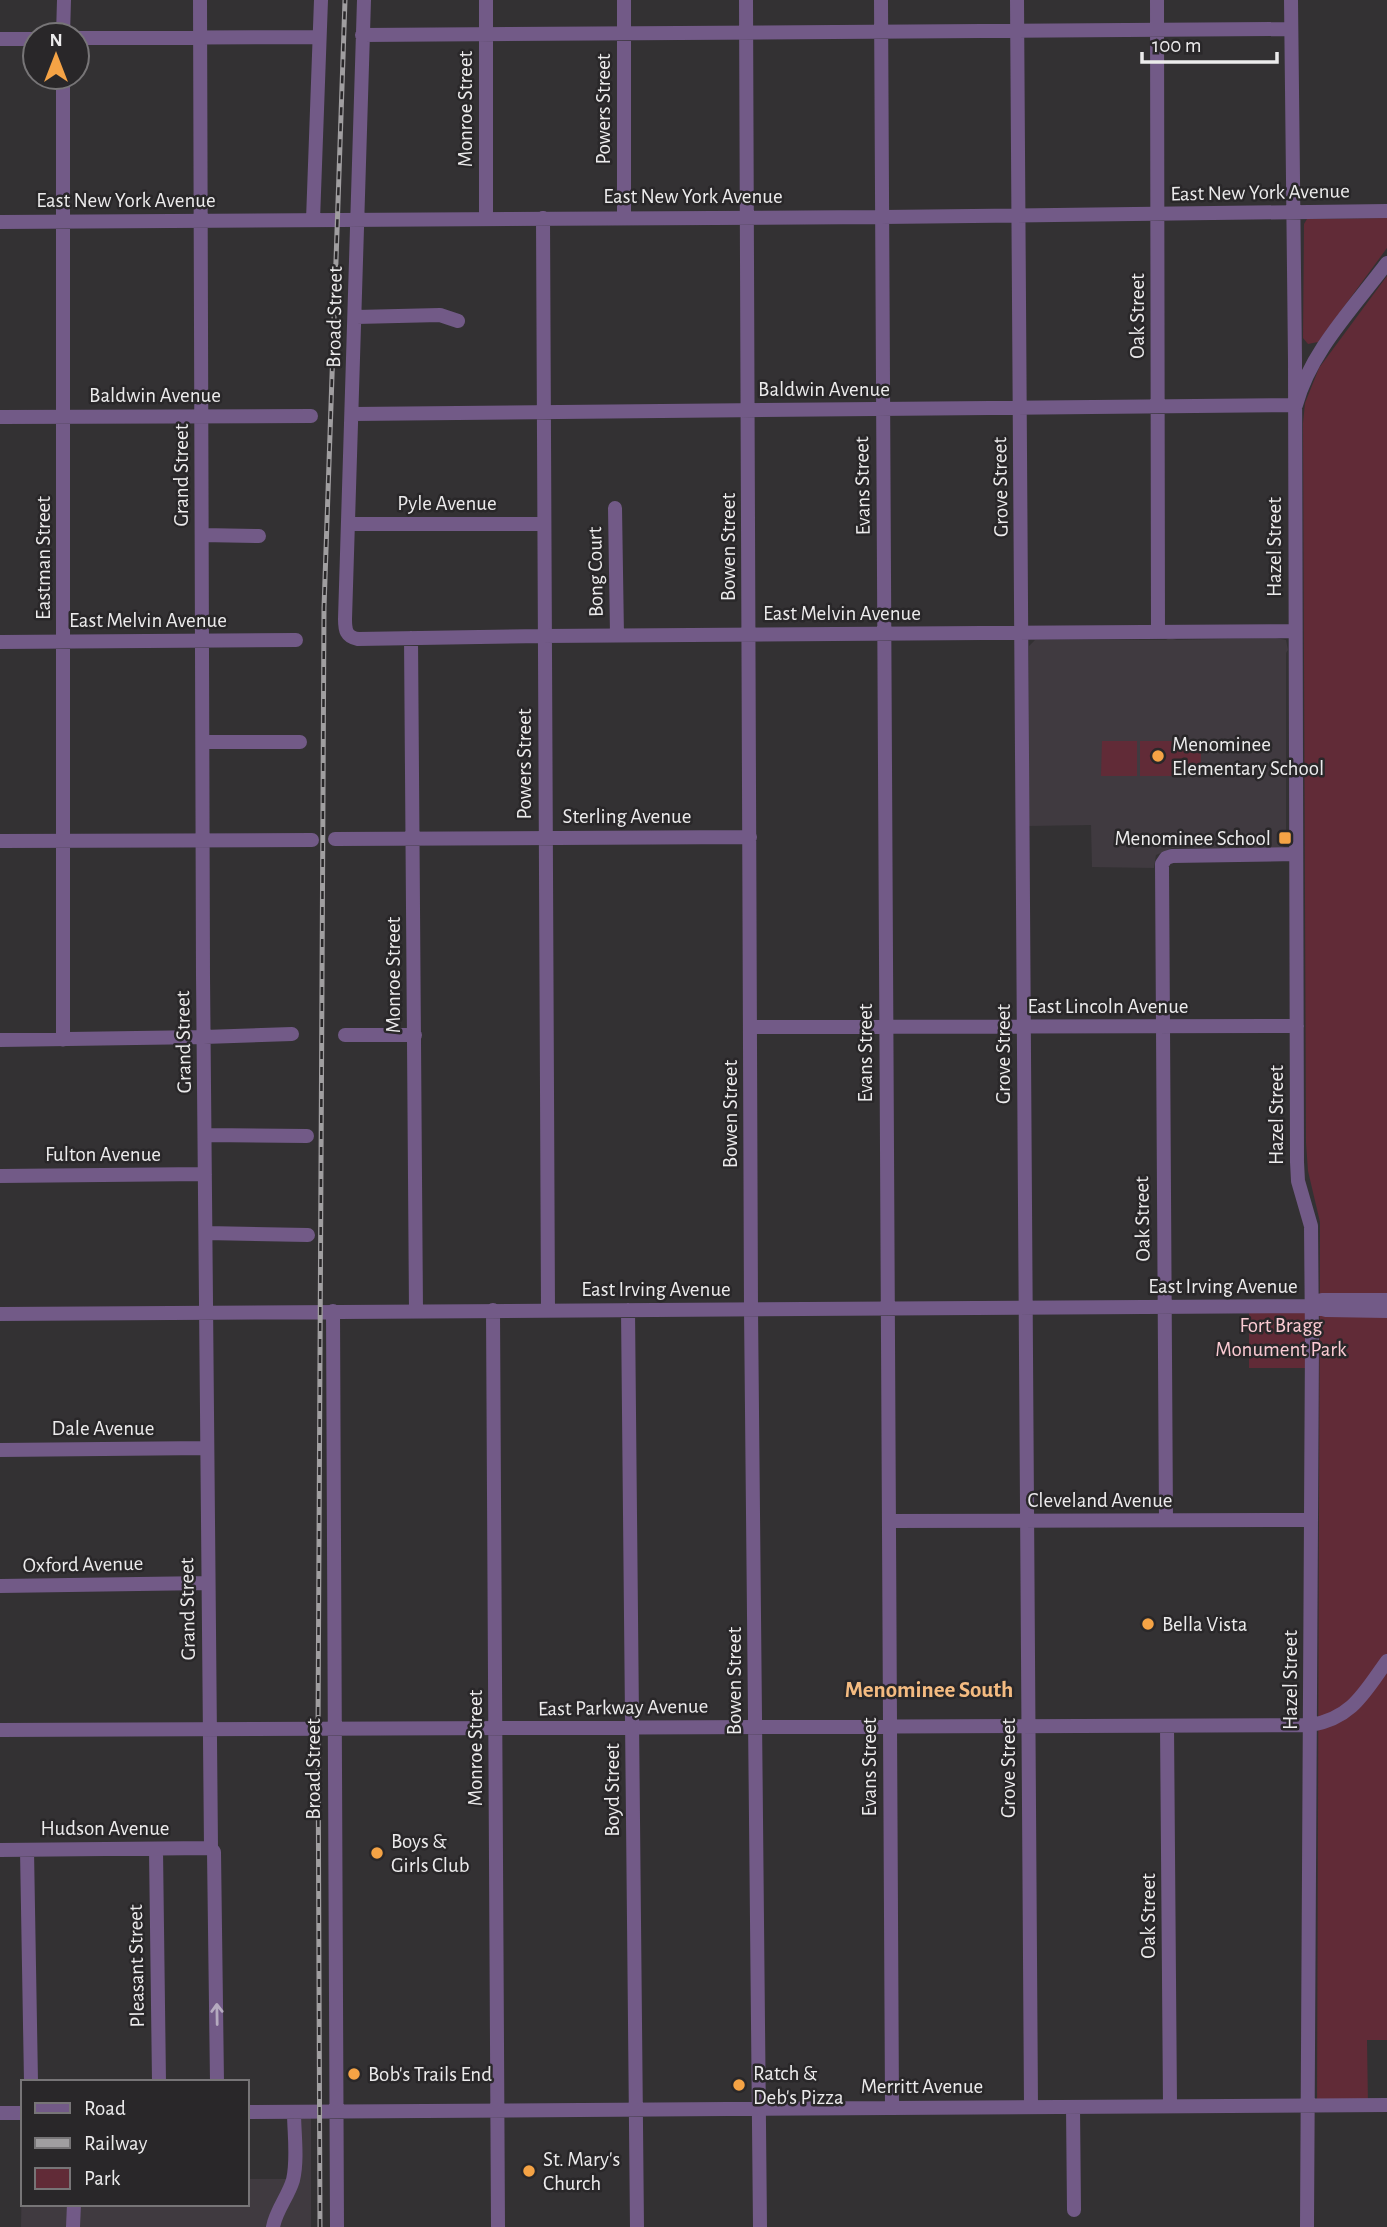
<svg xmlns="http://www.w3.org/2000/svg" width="1387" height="2227" font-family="'Alegreya Sans',sans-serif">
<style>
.built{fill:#403a40}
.green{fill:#612b37}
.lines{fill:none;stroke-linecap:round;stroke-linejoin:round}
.minor{stroke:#725a87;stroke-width:14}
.rail-casing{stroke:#a09ea0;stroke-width:5}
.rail{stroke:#292729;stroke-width:2.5;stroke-dasharray:8;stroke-linecap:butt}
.oneway{stroke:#b5aabf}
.poi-dot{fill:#f5a345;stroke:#292729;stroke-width:2.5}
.labels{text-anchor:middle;stroke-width:5;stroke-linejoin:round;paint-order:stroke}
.street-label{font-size:21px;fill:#ecebec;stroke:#292729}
.poi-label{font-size:21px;fill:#ecebec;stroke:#292729;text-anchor:start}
.park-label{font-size:21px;fill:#fbcbd3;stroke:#292729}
.neighbourhood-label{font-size:23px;font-weight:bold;fill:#f4bb81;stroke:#292729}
</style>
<rect width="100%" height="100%" fill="#333133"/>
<path class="built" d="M1169,638L1177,640L1276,638L1286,640L1288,650L1286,653V845L1281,848H1172L1156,855L1154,868L1092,867L1091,825L1029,826V646L1035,640H1166Z
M311,2111V2227H21L22,2172L23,2204H247V2179H293L294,2112Z"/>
<path class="green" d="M1387,218V248L1318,342L1308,344L1303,338L1304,224L1307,219H1312Z
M1387,276V2040H1367L1368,2105H1317L1320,1222L1308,1171L1306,1143L1303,423L1305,403L1319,368Z
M1102,741H1137V776H1101Z
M1140,741H1201V776H1140Z
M1249,1306H1311L1312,1368H1249Z"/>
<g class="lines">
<path class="minor" d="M200,0L203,976L211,1848L214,1852L217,2082
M364,0L345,619C345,630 346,637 358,639L544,636L1295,631
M486,0V218
M624,0V218
M746,0L751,1309L760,2227
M881,0L892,2106
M1017,0L1031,2107
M1157,0L1158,632
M1291,0L1295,360L1297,1162L1298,1181L1311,1226L1312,1340L1307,2227
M63,35L64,0
M362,35L1291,29
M77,38L319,37
M0,39H35
M63,77V1040
M543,218L548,1310
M313,220L321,0
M0,222L882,217L1387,211
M356,317L440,315L458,321
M353,414L1296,405C1310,352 1354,307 1387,263
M0,417L311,416
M615,508L617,635
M349,524H544
M202,535L259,536
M411,638L416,1311
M0,642L296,640
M203,742H300
M335,839L750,837
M0,841L312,840
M751,1027L1297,1026
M345,1035H415
M0,1040L204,1037L292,1034
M205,1135L307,1136
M0,1176L205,1174
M206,1233L308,1235
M1311,1306L1322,1300H1387
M493,1310L498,2227
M628,1310L637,2227
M333,1311L337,2227
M0,1314L1311,1306L1326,1310L1387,1311
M0,1450L207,1448
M1166,1520L1162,864L1166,858L1172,856L1296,854
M889,1521L1311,1520
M0,1586L208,1583
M1167,1726L1170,2106
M0,1730L1311,1725C1352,1718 1364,1693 1387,1661
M0,1850L211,1848
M27,1850L31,2082
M156,1850L159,2082
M1073,2107L1074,2210
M247,2112L1387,2105
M0,2113H23
M73,2227L74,2204
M273,2227C276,2210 288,2197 293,2180C298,2159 294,2133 294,2112"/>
<g class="rail-casing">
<path id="rail" d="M320,2227L318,1730L324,608L345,0"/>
</g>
<use href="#rail" class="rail"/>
</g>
<defs><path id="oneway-shaft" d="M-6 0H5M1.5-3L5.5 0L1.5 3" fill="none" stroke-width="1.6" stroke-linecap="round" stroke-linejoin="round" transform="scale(1.75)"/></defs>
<use class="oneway" href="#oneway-shaft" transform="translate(217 2014) rotate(-91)"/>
<g class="poi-dot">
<circle cx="1158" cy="756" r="7"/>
<rect x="1278" y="831" width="14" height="14" rx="3.5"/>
<circle cx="1148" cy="1624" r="7"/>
<circle cx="377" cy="1853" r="7"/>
<circle cx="354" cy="2074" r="7"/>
<circle cx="739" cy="2085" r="7"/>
<circle cx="529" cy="2171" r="7"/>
</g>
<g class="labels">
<g class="street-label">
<text transform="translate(465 109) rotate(-90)" y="7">Monroe Street</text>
<text transform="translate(603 109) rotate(-90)" y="7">Powers Street</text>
<text transform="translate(1260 192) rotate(-1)" y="7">East New York Avenue</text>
<text x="693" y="203">East New York Avenue</text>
<text x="126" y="207">East New York Avenue</text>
<text transform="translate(1137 316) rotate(-90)" y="7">Oak Street</text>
<text transform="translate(334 317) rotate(-89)" y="7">Broad Street</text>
<text x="824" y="396">Baldwin Avenue</text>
<text x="155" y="402">Baldwin Avenue</text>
<text transform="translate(181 475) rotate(-90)" y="7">Grand Street</text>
<text transform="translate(862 486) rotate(-91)" y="7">Evans Street</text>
<text transform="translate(1000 487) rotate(-91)" y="7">Grove Street</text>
<text x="447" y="510">Pyle Avenue</text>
<text transform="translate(728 547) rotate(-90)" y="7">Bowen Street</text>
<text transform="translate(1274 547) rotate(-90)" y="7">Hazel Street</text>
<text transform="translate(43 558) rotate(-90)" y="7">Eastman Street</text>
<text transform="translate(595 572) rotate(-91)" y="7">Bong Court</text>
<text x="842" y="620">East Melvin Avenue</text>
<text x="148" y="627">East Melvin Avenue</text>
<text transform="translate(524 764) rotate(-90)" y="7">Powers Street</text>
<text x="627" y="823">Sterling Avenue</text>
<text transform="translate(393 975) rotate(-90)" y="7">Monroe Street</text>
<text x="1108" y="1013">East Lincoln Avenue</text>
<text transform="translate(183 1042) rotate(-91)" y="7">Grand Street</text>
<text transform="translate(865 1053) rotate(-90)" y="7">Evans Street</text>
<text transform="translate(1003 1054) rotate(-90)" y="7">Grove Street</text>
<text transform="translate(730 1114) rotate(-90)" y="7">Bowen Street</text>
<text transform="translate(1276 1115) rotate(-90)" y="7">Hazel Street</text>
<text x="103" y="1161">Fulton Avenue</text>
<text transform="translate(1142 1219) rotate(-91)" y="7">Oak Street</text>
<text x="1223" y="1293">East Irving Avenue</text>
<text x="656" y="1296">East Irving Avenue</text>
<text x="103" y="1435">Dale Avenue</text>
<text x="1100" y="1507">Cleveland Avenue</text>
<text transform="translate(83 1564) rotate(-1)" y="7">Oxford Avenue</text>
<text transform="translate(187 1609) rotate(-91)" y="7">Grand Street</text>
<text transform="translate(1290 1680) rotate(-90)" y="7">Hazel Street</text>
<text transform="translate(734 1681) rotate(-90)" y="7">Bowen Street</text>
<text transform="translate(623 1707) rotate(-1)" y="7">East Parkway Avenue</text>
<text transform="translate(475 1748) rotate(-90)" y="7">Monroe Street</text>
<text transform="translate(869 1767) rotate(-90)" y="7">Evans Street</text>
<text transform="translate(1008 1768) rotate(-90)" y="7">Grove Street</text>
<text transform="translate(313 1769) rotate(-90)" y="7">Broad Street</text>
<text transform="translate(612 1790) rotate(-90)" y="7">Boyd Street</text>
<text x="105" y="1835">Hudson Avenue</text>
<text transform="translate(1148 1916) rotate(-90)" y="7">Oak Street</text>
<text transform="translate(136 1966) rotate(-91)" y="7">Pleasant Street</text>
<text x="922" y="2093">Merritt Avenue</text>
</g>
<g class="poi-label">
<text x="1172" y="751">Menominee<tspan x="1172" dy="24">Elementary School</tspan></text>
<text x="1271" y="845" text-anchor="end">Menominee School</text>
<text x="1162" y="1631">Bella Vista</text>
<text x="391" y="1848">Boys &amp;<tspan x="391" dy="24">Girls Club</tspan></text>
<text x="753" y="2080">Ratch &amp;<tspan x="753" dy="24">Deb's Pizza</tspan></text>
<text x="368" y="2081">Bob's Trails End</text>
<text x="543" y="2166">St. Mary's<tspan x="543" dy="24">Church</tspan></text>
</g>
<g class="park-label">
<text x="1281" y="1332">Fort Bragg<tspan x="1281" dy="24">Monument Park</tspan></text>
</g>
<g class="neighbourhood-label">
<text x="929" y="1697">Menominee South</text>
</g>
</g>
<rect x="21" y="2080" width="228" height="126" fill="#292729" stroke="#777577" stroke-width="2"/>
<rect x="35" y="2103" width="35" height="10" fill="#725a87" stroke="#777577" stroke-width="2"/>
<text x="84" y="2115" font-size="21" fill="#ecebec">Road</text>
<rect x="35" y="2138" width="35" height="10" fill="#a09ea0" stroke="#777577" stroke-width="2"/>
<text x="84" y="2150" font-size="21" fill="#ecebec">Railway</text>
<rect x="35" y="2168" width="35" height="21" fill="#612b37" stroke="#777577" stroke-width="2"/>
<text x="84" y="2185" font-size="21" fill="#ecebec">Park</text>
<g transform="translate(56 56)"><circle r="33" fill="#292729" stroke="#777577" stroke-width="2"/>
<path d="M0-5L12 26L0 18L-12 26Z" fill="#f5a345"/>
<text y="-10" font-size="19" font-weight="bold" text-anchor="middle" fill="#ecebec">N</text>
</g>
<path d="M1142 52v10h135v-10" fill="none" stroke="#ecebec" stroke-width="3.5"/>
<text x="1152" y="52" font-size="21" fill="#ecebec" stroke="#292729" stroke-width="5" paint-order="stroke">100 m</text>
</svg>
